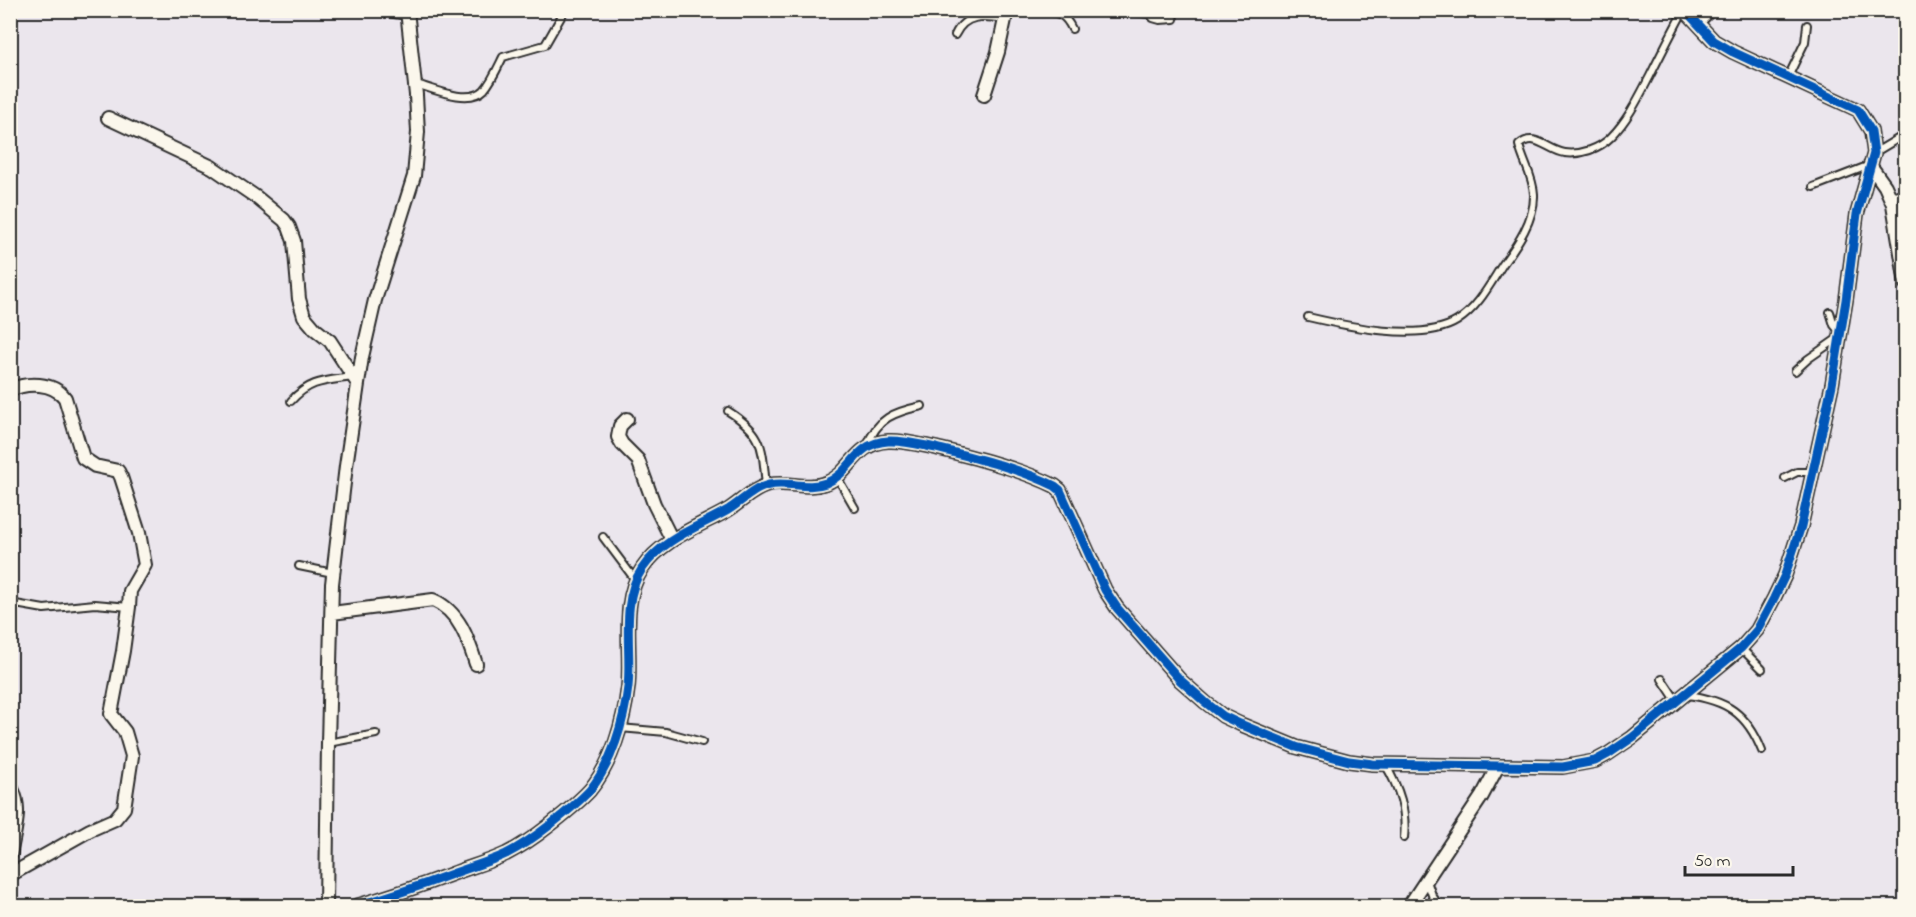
<svg xmlns="http://www.w3.org/2000/svg" width="1916" height="917" font-family="'Indie Flower',sans-serif">
<style>
.lines{fill:none;stroke-linecap:round;stroke-linejoin:round}
.service-casing{stroke:#2b2b2b;stroke-width:10}
.minor-casing{stroke:#2b2b2b;stroke-width:16}
.service{stroke:#fbf7ec;stroke-width:6}
.minor{stroke:#fbf7ec;stroke-width:12}
.cycleway-casing{stroke:#fbf7ec;stroke-width:13}
.cycleway{stroke:#0057b8;stroke-width:9}
</style>
<rect width="100%" height="100%" fill="#ebe6ed"/>
<filter id="ink" filterUnits="userSpaceOnUse"><feTurbulence type="fractalNoise" baseFrequency=".0167" numOctaves="2"/><feDisplacementMap in="SourceGraphic" scale="12" xChannelSelector="R" yChannelSelector="G"/><feConvolveMatrix kernelMatrix="1 2 1 2 8 2 1 2 1" color-interpolation-filters="sRGB"/></filter>
<g filter="url(#ink)">
<g class="lines">
<g class="service-casing">
<path id="service" d="M368,10L407,16
M1040,10C1057,13 1064,12 1072,29
M1120,10L1149,14
M1148,10L1153,18L1160,20L1174,19
M1699,25L1714,10
M955,35C965,13 984,16 1005,19
M1788,77L1805,42L1807,25
M416,84C433,89 469,105 484,90C492,81 498,67 503,57L545,45L565,10
M1874,153L1899,138
M1813,187L1870,165
M1889,193L1906,198
M1830,312L1834,325L1839,331
M1308,317C1346,326 1422,343 1457,321C1478,308 1490,284 1503,264C1517,245 1535,219 1534,194C1533,176 1523,162 1519,145C1535,131 1548,151 1565,153C1581,155 1599,149 1611,137C1628,120 1639,97 1650,76C1661,54 1672,32 1684,10
M1795,371L1808,359L1838,338
M291,401C310,380 325,381 352,377
M728,411C764,434 762,446 766,486
M867,446C877,418 894,412 922,406
M837,477L855,508
M1785,478L1797,472H1812
M603,537L636,581
M299,566L333,573
M10,603L44,609L95,604L129,607
M1741,648L1762,669
M1662,679L1676,700
M1687,695C1726,700 1747,713 1762,751
M620,728L666,732L702,742
M328,743L376,734
M1385,764C1399,788 1407,810 1404,838
M1427,881L1432,895L1439,906"/>
</g>
<g class="minor-casing">
<path id="minor" d="M984,95L998,52L1007,10
M108,118L212,167L256,197L284,220L289,227L294,241L299,299L304,316L315,329L330,341L358,384
M1870,165L1885,186L1893,204L1906,284
M10,390C27,382 53,382 65,398L83,458L95,466L118,471L121,477L139,533L145,565L130,591L129,607L123,651L111,714L125,732L132,756L124,808L115,819L90,830L10,875
M627,419L620,426L618,437L622,444L638,460L654,504L672,540
M332,613L433,600C459,611 468,639 476,664
M10,857C13,834 23,810 12,789
M326,906L328,743L332,584L346,466L362,357L375,300L414,176L418,132L416,95L407,10
M356,906C388,897 420,886 452,874C470,867 489,862 506,854C522,846 536,836 550,825C564,814 578,803 590,790C612,763 624,722 628,687C632,651 620,601 642,569C662,539 698,527 728,510C741,502 754,488 769,485C788,481 807,490 826,483C852,473 854,443 888,441C903,440 921,445 936,448C976,458 1018,468 1055,486L1060,490L1105,590L1117,608L1180,680L1205,702L1223,716L1240,724L1296,747L1349,761L1373,764L1563,767L1595,761L1608,754L1633,737L1741,648L1757,630L1774,598L1785,575L1801,526L1832,385L1846,300L1857,214L1874,153L1871,131L1858,110L1733,52L1714,41L1685,10
M1409,906L1482,796L1498,766"/>
</g>
<use href="#service" class="service"/>
<use href="#minor" class="minor"/>
<g class="cycleway-casing">
<path id="cycleway" d="M356,906C388,897 420,886 452,874C470,867 489,862 506,854C522,846 536,836 550,825C564,814 578,803 590,790C612,763 624,722 628,687C632,651 620,601 642,569C662,539 698,527 728,510C741,502 754,488 769,485C788,481 807,490 826,483C852,473 854,443 888,441C903,440 921,445 936,448C976,458 1018,468 1055,486L1060,490L1105,590L1117,608L1180,680L1205,702L1223,716L1240,724L1296,747L1349,761L1373,764L1563,767L1595,761L1608,754L1633,737L1741,648L1757,630L1774,598L1785,575L1801,526L1832,385L1846,300L1857,214L1874,153L1871,131L1858,110L1733,52L1714,41L1685,10"/>
</g>
<use href="#cycleway" class="cycleway"/>
</g>
</g>
<rect width="1916" height="917" fill="none" stroke="#fbf7ec" stroke-width="36"/>
<rect x="18" y="18" width="1880" height="881" fill="none" stroke="#2b2b2b" stroke-width="2" filter="url(#ink)"/>
<path d="M1685 866v9h108v-9" fill="none" stroke="#2b2b2b" stroke-width="3"/>
<text x="1694" y="866" font-size="18" fill="#2b2b2b" stroke="#fbf7ec" stroke-width="4.5" paint-order="stroke">50 m</text>
</svg>
